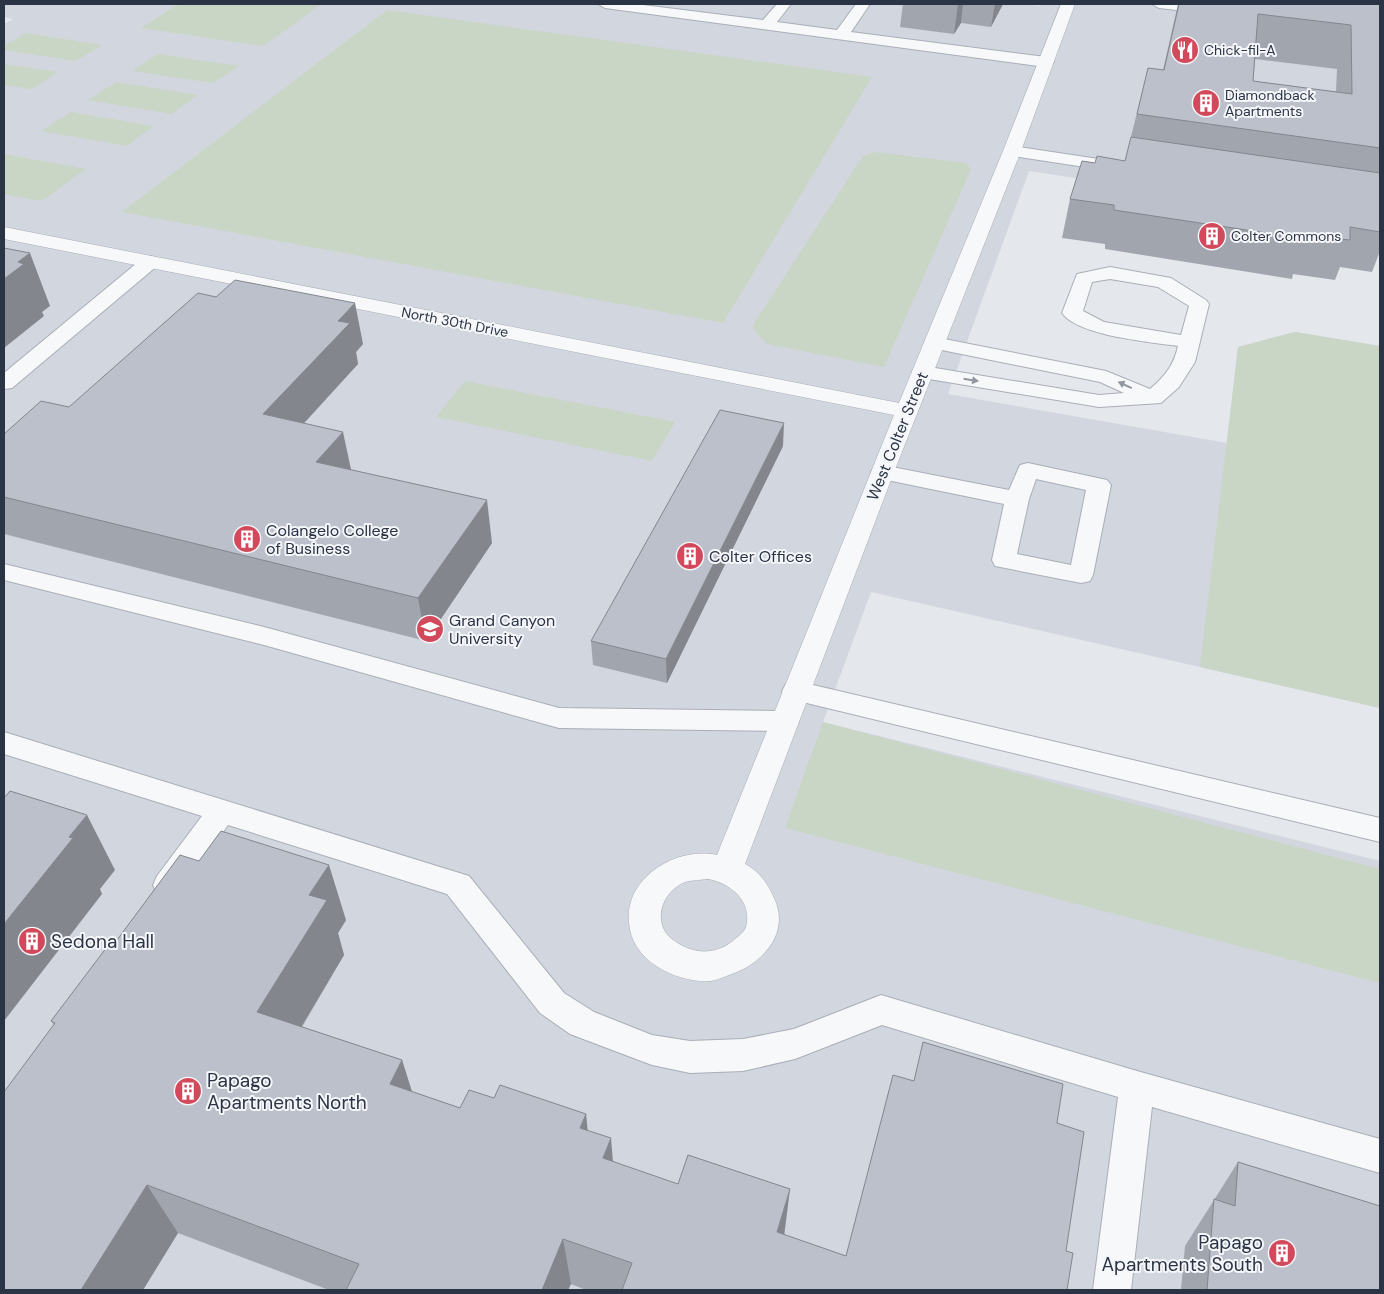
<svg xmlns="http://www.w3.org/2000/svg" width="1384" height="1294" font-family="'DM Sans',sans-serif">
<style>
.built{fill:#d2d6de}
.green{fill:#c9d6c5}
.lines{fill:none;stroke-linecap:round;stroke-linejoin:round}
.lane-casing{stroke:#a9aeb7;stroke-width:2}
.street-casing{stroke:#a9aeb7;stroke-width:1}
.lane{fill:#f7f8fa;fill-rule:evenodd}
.street{fill:#f7f8fa;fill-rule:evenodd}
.wall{fill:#a1a5ae;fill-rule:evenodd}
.shaded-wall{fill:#83868d}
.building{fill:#bbc0ca;stroke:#83868d;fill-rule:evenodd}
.oneway{fill:#9196a0}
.labels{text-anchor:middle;stroke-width:4;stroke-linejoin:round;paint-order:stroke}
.far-poi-label{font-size:14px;fill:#2b3445;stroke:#f4f6f9;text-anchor:start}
.far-street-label{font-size:14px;fill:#2b3445;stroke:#f4f6f9}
.street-label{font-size:16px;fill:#2b3445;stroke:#f4f6f9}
.poi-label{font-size:16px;fill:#2b3445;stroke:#f4f6f9;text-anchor:start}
.near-poi-label{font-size:19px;fill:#2b3445;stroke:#f4f6f9;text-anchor:start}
</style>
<rect width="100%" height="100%" fill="#e4e7ec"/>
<path class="built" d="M4,4H1022L1040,6L1041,4H1380V224L1029,171L948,394L1227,443L1238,347L1295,332L1380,346V708L871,592L823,722L1380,861V1290H4V24L13,19L4,17Z"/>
<path class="green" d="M179,4H322L263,46L141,28Z
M387,10L872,77L723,323L122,212Z
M26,33L102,45L76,61L4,50V46Z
M158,54L239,66L214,83L132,71Z
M4,64L58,72L32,89L4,85Z
M116,82L198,95L172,114L88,100Z
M71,112L154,126L127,146L41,131Z
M876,152L966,163L971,169L884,367L767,344L755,331L753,325L863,156Z
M4,154L86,169L42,201L4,194Z
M1295,332L1380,346V708L1200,667L1238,347Z
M465,381L675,422L652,461L436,417Z
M823,722L1380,869V983L785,828Z"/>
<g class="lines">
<g class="lane-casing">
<path id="lane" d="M598,4H635L763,20L777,4H791L777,22L837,30L856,4H870L851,32L1046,57L1051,59L1054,62L1051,65L1046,67L605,8Z
M1152,4H1194L1217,7L1219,10L1217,13L1212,14L1159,8Z
M1012,146L1118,162L1124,163L1127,167L1124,171L1118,172L1006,155L1004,151L1006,147Z
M150,256L157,258L159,262L157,266L12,388L4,389V373L143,258Z
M1110,267L1171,278L1206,300L1209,304L1195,362L1179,387L1161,403L1099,407L923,378L916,376L912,372L916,368L923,366L1099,395L1124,393L1100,382L927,347L924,343L927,339L934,337L1106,371L1150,389C1165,376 1174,365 1178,346C1151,342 1078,336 1062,313L1077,274ZM1110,279L1158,287L1189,306L1181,335L1104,322L1083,311L1092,282Z
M1028,463L1107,480L1111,485L1093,575L1090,581L1081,583L995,566L992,560L1004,504L882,479L874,477L871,472L874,467L882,465L1009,490L1020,465ZM1036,479L1086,490L1071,565L1017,554L1029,499Z
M4,564L264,627L559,708L785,711L795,714L799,721L795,728L785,731L559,728L264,645L4,580Z
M796,681L1380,818V842L786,698L782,691L786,684Z
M4,732L469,876L564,993L594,1012L652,1035L690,1041L743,1039L794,1029L881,995L1137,1071L1380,1139V1173L1152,1107L1131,1290H1093L1118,1097L882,1025L795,1059L743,1071L690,1073L652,1065L570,1034L540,1013L447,894L228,825L179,894L168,898L157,894L153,885L157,876L202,816L4,754Z"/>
</g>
<g class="street-casing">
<path id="street" d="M1061,4H1075L1021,151L894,472L745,864C760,872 767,883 774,898C791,934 761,965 729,975C723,977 717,980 711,981C677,983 632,962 629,923C624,878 676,846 717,855L894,415L4,239V227L899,403L1003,151ZM708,879C730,883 753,901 746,927C744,933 737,937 733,941C714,956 692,954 673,940C651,924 661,892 685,882C692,880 701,880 708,879Z"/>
</g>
<use href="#lane" class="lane"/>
<use href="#street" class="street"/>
</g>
<path class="wall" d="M903,4H1003L991,27L961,23L954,34L900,27Z
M1178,4H1380V251L1372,272L1340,267L1335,280L1293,274L1292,279L1105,249V244L1062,238L1070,199L1095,163L1125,161L1148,68L1163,70ZM1255,59L1337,69L1336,92L1253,81Z
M363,344L356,352L358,364L304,423L351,470L492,543L426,641L4,534V434L69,407Z
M783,446L667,683L593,665L591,641Z
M346,920L338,933L344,955L302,1027L402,1060L412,1092L460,1108L494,1098L586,1114L587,1130L613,1162L784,1235L846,1256L1057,1123L1066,1251L1067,1290H586L571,1284L568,1290H329L178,1233L143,1290H4L54,1025L51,1021L117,940Z
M1238,1162L1380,1290H1181L1185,1246Z"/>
<path class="shaded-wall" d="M958,4H963L961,23L954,34Z
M995,4H1003L991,27Z
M30,253L50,306L42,312L44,316L4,348V279L18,262Z
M355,303L363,344L356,352L358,364L274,456L263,414L338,321Z
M784,423L783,446L667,683L666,659Z
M343,432L352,474L316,462Z
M487,500L492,543L426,641L418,598Z
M87,815L115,870L100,889L102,894L4,1021V924L69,837Z
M329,865L346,920L338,933L344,955L279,1064L257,1012L309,895Z
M402,1060L418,1111L390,1084Z
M586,1114L591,1163L580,1128Z
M611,1138L615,1187L603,1158Z
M147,1185L178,1233L143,1290H81Z
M790,1189L784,1237L777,1232Z
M563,1239L571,1284L568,1290H542Z"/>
<path class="building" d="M1179,4H1380V148L1137,114L1148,68L1164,70ZM1258,14L1351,25L1352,94L1253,81Z
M1131,137L1380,173V232L1350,227V240L1306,235V239L1114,210V205L1070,199L1082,161L1095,163L1097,156L1125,161Z
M4,248L30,253L18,262L24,264L4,279Z
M235,280L355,303L338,321L350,323L263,414L343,432L316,462L487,500L418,598L4,497V434L41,401L69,407L198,293L216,297Z
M720,410L784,423L666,659L591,641Z
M10,791L87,815L69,837L73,838L4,924V798Z
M221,831L329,865L309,895L327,900L257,1012L402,1060L390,1084L460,1108L469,1090L494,1098L500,1085L586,1114L580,1128L611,1138L603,1158L678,1184L688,1155L790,1189L777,1232L846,1256L893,1075L914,1081L923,1042L1063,1084L1057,1123L1084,1132L1066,1251L1073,1253L1067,1290H622L632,1263L563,1239L542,1290H346L359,1264L147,1185L81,1290H4V1092L55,1023L51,1021L113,939L117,940L180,855L199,861Z
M1238,1162L1380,1206V1290H1207L1214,1199L1235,1206Z"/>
<defs><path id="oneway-solid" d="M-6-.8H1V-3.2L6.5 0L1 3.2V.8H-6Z" transform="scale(1.25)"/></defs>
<g class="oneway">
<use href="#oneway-solid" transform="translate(971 380) rotate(9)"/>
<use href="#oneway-solid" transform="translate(1125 385) rotate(-155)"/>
</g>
<defs>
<g id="restaurant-disc" transform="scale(1.4375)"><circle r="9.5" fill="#d1495b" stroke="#f4f6f9"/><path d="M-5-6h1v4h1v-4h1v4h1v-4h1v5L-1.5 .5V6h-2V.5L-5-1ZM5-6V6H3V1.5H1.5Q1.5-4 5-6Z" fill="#fff"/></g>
<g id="building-disc" transform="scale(1.4375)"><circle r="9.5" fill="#d1495b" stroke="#f4f6f9"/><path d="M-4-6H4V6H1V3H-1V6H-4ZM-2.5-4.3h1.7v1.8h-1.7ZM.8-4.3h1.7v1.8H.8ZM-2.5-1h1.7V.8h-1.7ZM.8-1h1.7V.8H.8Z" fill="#fff"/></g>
<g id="university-disc" transform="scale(1.4375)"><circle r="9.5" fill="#d1495b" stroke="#f4f6f9"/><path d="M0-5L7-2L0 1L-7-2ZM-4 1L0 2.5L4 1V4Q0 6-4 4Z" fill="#fff"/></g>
</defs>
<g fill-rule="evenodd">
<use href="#restaurant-disc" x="1185" y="50"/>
<use href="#building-disc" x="1206" y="103"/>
<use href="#building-disc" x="1212" y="236"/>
<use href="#building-disc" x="247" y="539"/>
<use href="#building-disc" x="690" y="556"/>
<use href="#university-disc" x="430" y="629"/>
<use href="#building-disc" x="32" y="941"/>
<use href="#building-disc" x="188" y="1091"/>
<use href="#building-disc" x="1282" y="1253"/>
</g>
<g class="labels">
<g class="far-poi-label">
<text x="1204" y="55">Chick-fil-A</text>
<text x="1225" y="100">Diamondback<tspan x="1225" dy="16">Apartments</tspan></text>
<text x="1231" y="241">Colter Commons</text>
</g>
<g class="far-street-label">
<text transform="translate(455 322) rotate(11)" y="5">North 30th Drive</text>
</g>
<g class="street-label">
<text transform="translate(897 436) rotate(-68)" y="6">West Colter Street</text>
</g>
<g class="poi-label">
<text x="266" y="536">Colangelo College<tspan x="266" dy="18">of Business</tspan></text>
<text x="709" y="562">Colter Offices</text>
<text x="449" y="626">Grand Canyon<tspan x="449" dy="18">University</tspan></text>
</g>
<g class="near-poi-label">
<text x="51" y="948">Sedona Hall</text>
<text x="207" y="1087">Papago<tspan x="207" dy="22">Apartments North</tspan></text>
<text x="1263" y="1249" text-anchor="end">Papago<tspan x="1263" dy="22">Apartments South</tspan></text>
</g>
</g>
<rect width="1384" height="1294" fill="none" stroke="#2b3445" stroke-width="10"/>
</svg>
